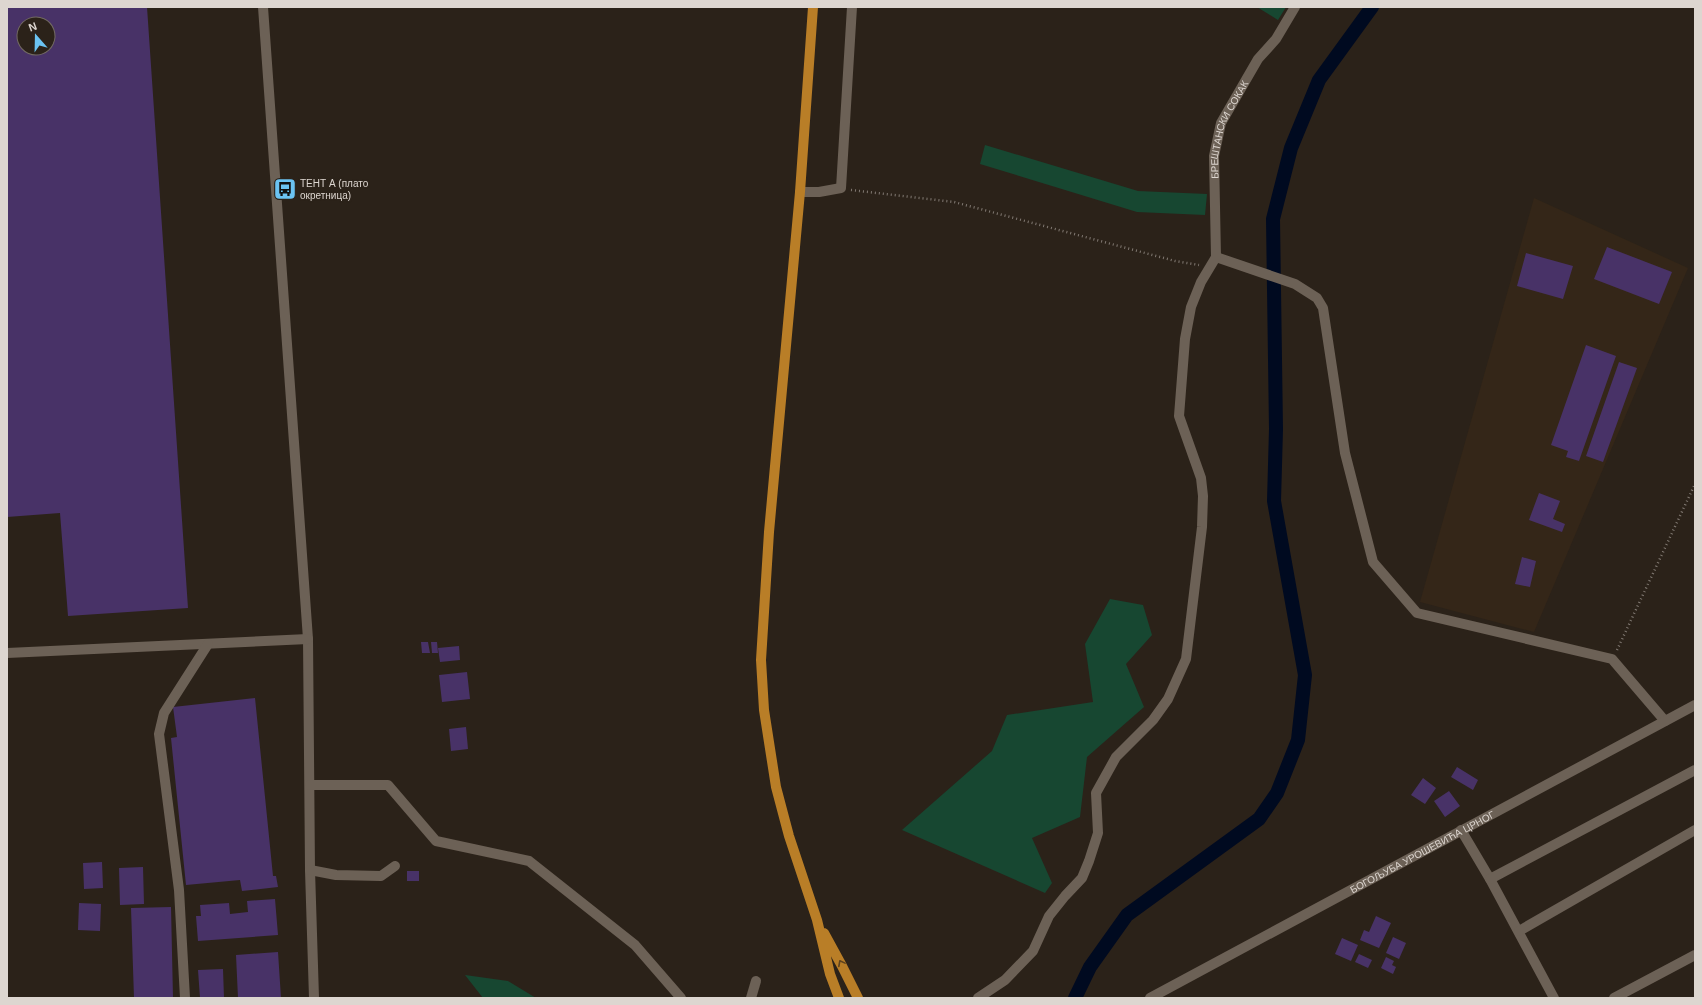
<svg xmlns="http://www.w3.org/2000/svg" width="1702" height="1005" font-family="Helvetica,sans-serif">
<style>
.built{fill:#342618}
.green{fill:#174731}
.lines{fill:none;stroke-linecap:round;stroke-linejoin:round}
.canal{stroke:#000a20;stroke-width:14}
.building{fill:#483267;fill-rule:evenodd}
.path{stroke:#827a73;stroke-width:2.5;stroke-dasharray:1 3;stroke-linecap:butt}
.minor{stroke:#6c6156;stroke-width:10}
.major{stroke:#b97e27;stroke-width:10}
.oneway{stroke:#5d421e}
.labels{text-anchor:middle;stroke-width:4;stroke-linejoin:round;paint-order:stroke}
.street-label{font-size:10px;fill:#ddd6d0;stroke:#2b2219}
.poi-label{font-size:10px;fill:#ddd6d0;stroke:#2b2219;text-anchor:start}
</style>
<rect width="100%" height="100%" fill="#2b2219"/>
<path class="built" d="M1534,198L1688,268L1534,632L1420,602Z"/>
<path class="green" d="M1257,7H1286L1278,20Z
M985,145L1138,191L1207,194L1205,215L1137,212L980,164Z
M1110,599L1143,605L1152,635L1126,664L1144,707L1087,757L1080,817L1032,838L1052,883L1045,893L902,830L992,751L1007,715L1093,702L1085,644Z
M465,975L508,981L536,998H483Z"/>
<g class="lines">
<path class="canal" d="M1075,998L1090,967L1127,915L1259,819L1277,793L1298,740L1305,675L1274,501L1276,429L1273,219L1291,148L1319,80L1372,7"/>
</g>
<path class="building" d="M7,7H147L188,608L68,616L60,513L7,517ZM24,24H48V48H24Z
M1607,247L1672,272L1659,304L1594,279Z
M1526,253L1573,266L1563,299L1517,286Z
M1586,345L1616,356L1579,461L1566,457L1568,451L1551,445Z
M1619,362L1637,368L1603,462L1586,456Z
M1539,493L1560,501L1553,519L1565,524L1562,532L1529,520Z
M1522,557L1536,561L1530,587L1515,584Z
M421,642H428L430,653H422Z
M431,642H437L438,653H432Z
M459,646L460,660L440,662L438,648Z
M467,672L470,699L442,702L439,675Z
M255,698L273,876H276L278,887L242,891L240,880L186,885L171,738L177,737L173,707Z
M466,727L468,749L451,751L449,729Z
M1457,767L1478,780L1473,790L1451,777Z
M1423,778L1436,788L1425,804L1411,795Z
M1449,791L1460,806L1445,817L1434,801Z
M102,862L103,888L84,889L83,863Z
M143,867L144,904L120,905L119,868Z
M407,871H419V881H407Z
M275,899L278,935L198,941L196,916H201L200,905L229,903L230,914L248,912L247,901Z
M79,903L101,904L100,931L78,930Z
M171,907L173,998H134L131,908Z
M1376,916L1391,923L1379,948L1360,940L1364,930L1369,932Z
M1393,937L1406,943L1399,959L1386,953Z
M1342,938L1358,945L1351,961L1335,954Z
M278,952L281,998H238L236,955Z
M1359,954L1372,960L1368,968L1355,962Z
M1386,957L1394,961L1392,965L1396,967L1393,974L1381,968Z
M223,969L224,998H200L198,970Z"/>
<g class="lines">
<path class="path" d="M851,190L954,202L1175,261L1199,265
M1617,650L1695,484"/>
<g class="minor">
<path d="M263,7L308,639L310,870L314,998"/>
<path d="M800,192H819L841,188L852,7"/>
<path d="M1216,257L1295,284L1317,298L1323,308L1345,453L1373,562L1417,613L1612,659L1665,721"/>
<path d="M7,653L308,639"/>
<path d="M310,785H388L436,841L529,861L635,945L681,998"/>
<path d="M1461,830L1490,879L1554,998"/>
<path d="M310,870L336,875L381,876L395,866"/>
<path d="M1490,879L1695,770"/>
<path d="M1519,931L1695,830"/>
<path d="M185,998L179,890L159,734L164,713L208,644"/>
<path d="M751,998L756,981"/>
<path id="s1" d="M978,998L1005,980L1033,951L1049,916L1065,896L1082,878L1089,861L1098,833L1096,793L1116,757L1153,720L1168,699L1186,659L1202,527L1203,496L1201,478L1179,416L1185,339L1191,307L1201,282L1216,257L1214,156L1221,123L1258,59L1276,39L1295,7"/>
<path id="s2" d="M1150,998L1695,705"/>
<path d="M1614,998L1695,955"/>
</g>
<path class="major" d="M813,7L800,192L769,532L761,660L764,710L776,787L789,836L817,920L830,974L839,998
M824,933L842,966L858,998"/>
</g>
<defs><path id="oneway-chevron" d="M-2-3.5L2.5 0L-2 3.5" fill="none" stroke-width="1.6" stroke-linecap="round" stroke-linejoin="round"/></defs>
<use class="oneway" href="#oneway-chevron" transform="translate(841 963) rotate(-118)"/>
<defs>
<g id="bus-square" transform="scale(1.15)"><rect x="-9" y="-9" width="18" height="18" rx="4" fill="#6bc3f2" stroke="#2b2219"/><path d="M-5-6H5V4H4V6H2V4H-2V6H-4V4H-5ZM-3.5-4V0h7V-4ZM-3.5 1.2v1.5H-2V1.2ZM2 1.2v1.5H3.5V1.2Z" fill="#111"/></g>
</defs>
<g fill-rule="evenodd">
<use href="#bus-square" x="285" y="189"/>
</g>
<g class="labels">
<g class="street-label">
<text dy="4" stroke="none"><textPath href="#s1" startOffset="957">БРЕШТАНСКИ СОКАК</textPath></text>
<text dy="4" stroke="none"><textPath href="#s2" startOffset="309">БОГОЉУБА УРОШЕВИЋА ЦРНОГ</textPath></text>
</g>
<g class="poi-label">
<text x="300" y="187">ТЕНТ А (плато<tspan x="300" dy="12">окретница)</tspan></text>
</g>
</g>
<rect width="1702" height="1005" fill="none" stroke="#ddd6d0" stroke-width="16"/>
<g transform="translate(36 36) rotate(340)"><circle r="19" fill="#2b2219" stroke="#726a62"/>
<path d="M0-3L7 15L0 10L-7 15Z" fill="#6bc3f2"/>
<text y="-6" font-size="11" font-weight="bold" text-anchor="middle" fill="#ddd6d0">N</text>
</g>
</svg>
